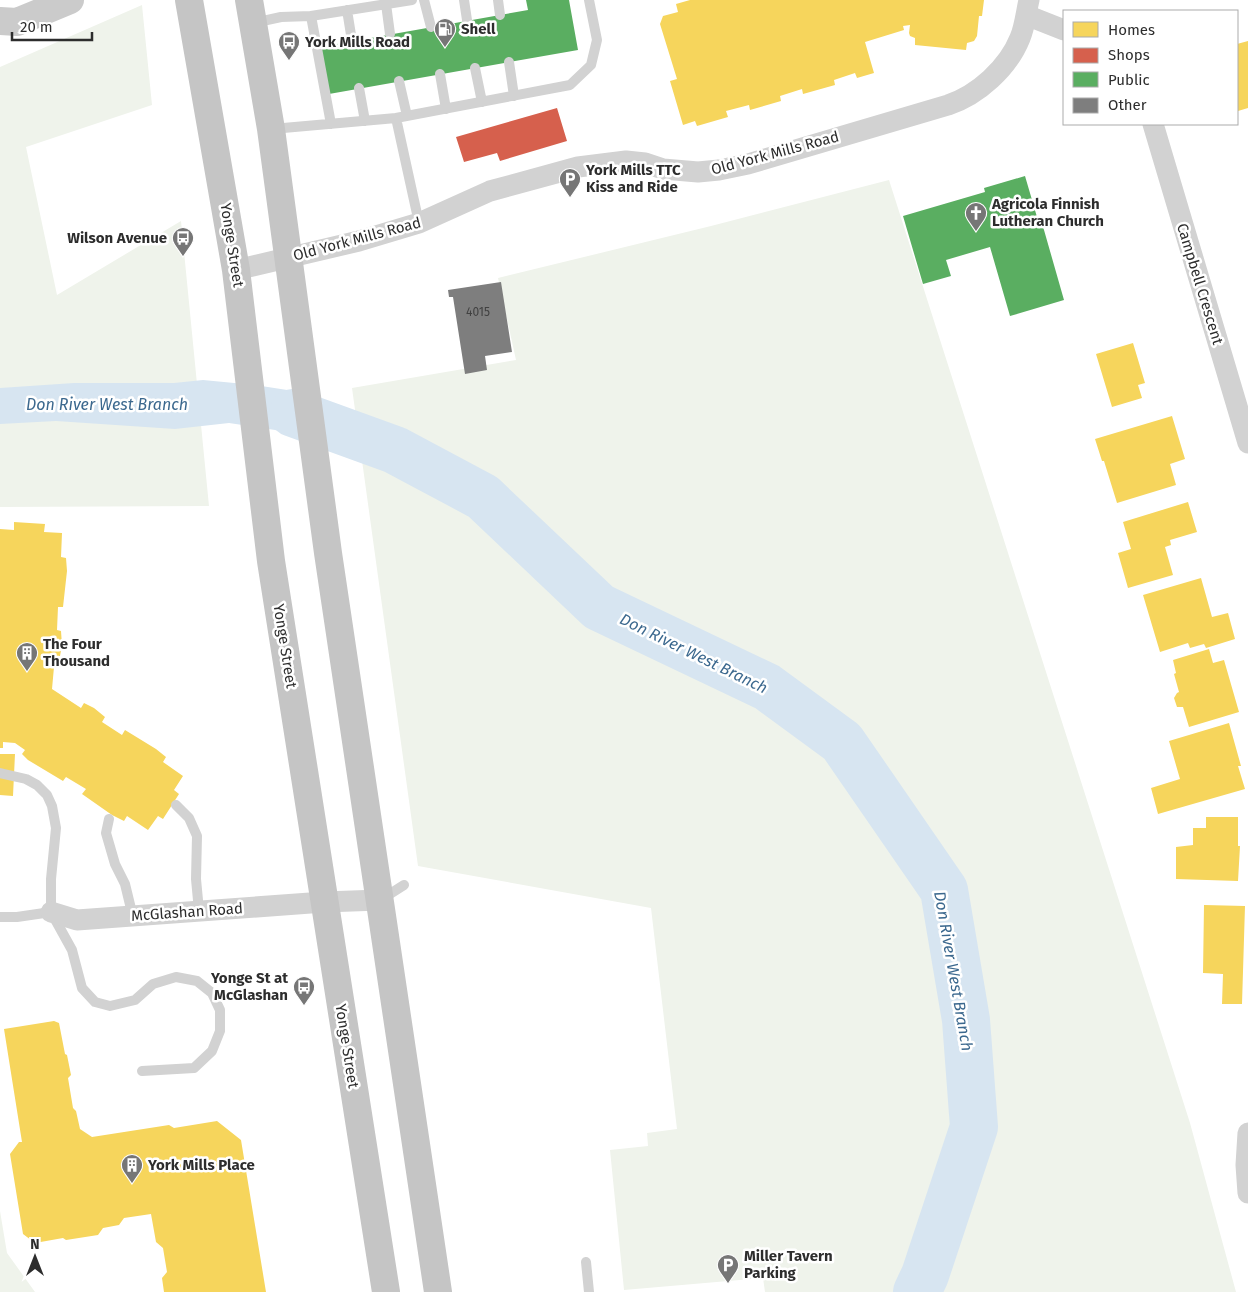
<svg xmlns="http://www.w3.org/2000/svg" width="1248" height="1292" font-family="'Fira Sans',sans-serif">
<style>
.green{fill:#eff3eb}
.water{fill:#d7e5f1}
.homes{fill:#f6d55c}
.shops{fill:#d6604d}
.public{fill:#5aae61}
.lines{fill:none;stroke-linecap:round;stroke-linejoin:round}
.river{stroke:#d7e5f1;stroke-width:48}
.building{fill:#7e7e7e}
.lane{stroke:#d2d2d2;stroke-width:10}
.street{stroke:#d2d2d2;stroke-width:21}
.secondary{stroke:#cbcbcb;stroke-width:28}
.primary{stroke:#c5c5c5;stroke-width:28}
.labels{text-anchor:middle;stroke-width:5;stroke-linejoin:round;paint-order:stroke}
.number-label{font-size:12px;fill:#414141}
.poi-label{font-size:15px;font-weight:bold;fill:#2d2d2d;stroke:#fff;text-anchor:start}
.street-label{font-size:15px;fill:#2d2d2d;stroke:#fff}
.water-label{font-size:16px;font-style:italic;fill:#3b688e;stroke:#fff}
</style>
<rect width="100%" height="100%" fill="#fff"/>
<path class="green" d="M142,5L152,105L26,147L57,295L181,221L209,506L0,507V67Z
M889,180L1190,1123L1236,1292H765L763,1278L624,1290L610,1150L648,1146L647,1133L677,1129L651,908L418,866L352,388L516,360L498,278L711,226Z
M0,1211L7,1253L35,1292H0Z"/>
<path class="water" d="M203,380L255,385L300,392L353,435L300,436L275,430L229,423L175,429L56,421L0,424V388L74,383H174Z"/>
<path class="homes" d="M690,0H984L982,16H979L977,36L974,41L967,43L966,50L915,45V38L910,36L909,33L910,25L903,26L904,30L865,42L874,73L857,78L855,73L834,80L835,85L803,94L802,89L780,96L781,101L750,110L749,105L726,111L728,117L697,126L695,121L683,125L670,81L677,79L660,24L663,16L678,12L676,4Z
M1248,41V108L1238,111L1237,44Z
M1133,343L1145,383L1138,385L1142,398L1112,407L1096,354Z
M1172,416L1185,459L1170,464L1176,485L1117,503L1104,461H1102L1095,439Z
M1188,502L1197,532L1170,540L1171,545L1165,547L1173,575L1128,588L1118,553L1131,549L1123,522Z
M14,522L45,524L44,532L62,533L61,557L66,558L67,571L63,607H58L57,630L61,631L62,645L60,656H55L52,689L81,708L84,703L94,708L105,717L102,722L122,735L125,730L156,749L166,757L163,762L183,776L174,790L179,794L163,819L158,816L148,830L127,816L124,821L112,815L82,794L86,789L66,777L63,781L28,760L22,754L25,750L15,743L3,742V748H0V529L14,530Z
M1201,578L1212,617L1228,613L1235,639L1206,648L1204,644L1190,648L1188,643L1160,652L1143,595Z
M1209,649L1213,663L1224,660L1239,712L1189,727L1183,707H1177L1174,698L1177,693L1179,692L1174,674L1176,673L1173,660Z
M1229,723L1241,766H1238L1245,789L1158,814L1151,788L1180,779L1169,741Z
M0,754H15L13,796L0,795Z
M1206,817H1238V846H1240L1238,881L1176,879V847L1193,845V828H1206Z
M1204,905L1245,906L1242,1004H1222L1223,974L1203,973Z
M54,1021L59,1023L65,1054L67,1055L71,1075L68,1078L73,1108L76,1111L80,1129L92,1137L169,1125L174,1128L217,1121L241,1140L266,1292H164L162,1278L167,1272L163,1248L156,1242L151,1214L124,1218L119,1225L103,1228L98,1235L66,1240L63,1238L35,1243L23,1234L10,1154L19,1142H22L4,1029Z"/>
<path class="shops" d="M557,108L567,141L500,161L497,153L464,162L456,137Z"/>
<path class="public" d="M526,0H569L578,50L329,94L320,47L528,10Z
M1025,176L1037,217L1040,216L1064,300L1010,316L990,247L946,260L951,276L923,284L903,216L985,192L984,188Z"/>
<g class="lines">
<path class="river" d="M293,413L395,450L483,497L599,607L767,687L842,742L944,890L966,1020L974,1127L925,1275L917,1292"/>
</g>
<path class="building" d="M501,282L512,352L485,356L487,370L465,374L453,297H449L448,290Z"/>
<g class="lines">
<path class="lane" d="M424,0L431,27
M464,0L467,20
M498,0L500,15
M386,4L390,34
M347,10L352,41
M311,16L331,124
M253,23L281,17L311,16L412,0
M509,62L514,96
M475,68L482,102
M440,74L446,109
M399,81L407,116
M359,88L365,121
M396,118L570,85L591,65L597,40L589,0
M272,129L396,118L419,223
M0,773L26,779L37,785L47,795L52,806L56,828L51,879V912L72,950L82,988L95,1002L110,1006L135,1000L153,984L176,977L197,981L212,993L220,1010V1031L212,1051L194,1068L142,1071
M176,805L189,818L197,836L196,879L199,911
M109,819L106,833L115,864L125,884L133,917
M382,899L404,885
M0,917H17L51,912
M586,1262L589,1292"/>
<path class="street" d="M1026,15L1064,30
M1153,124L1248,443
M236,270L359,241L419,223L490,191L578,167L626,161L645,163L663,169L698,172L719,170L748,164L948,105C978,95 1008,68 1020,38C1025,26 1026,13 1029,0
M51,912L77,920L324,902L380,900
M1248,1133L1246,1165L1248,1193"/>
<path class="secondary" d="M0,21L17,22L70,0"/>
<path class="primary" d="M189,0L236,270L271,561L386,1292
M249,0L271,129L328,553L438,1292"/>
</g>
<defs>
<g id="fuel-pin" transform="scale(1.125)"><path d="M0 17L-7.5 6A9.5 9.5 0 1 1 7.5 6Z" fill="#767676" stroke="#fff"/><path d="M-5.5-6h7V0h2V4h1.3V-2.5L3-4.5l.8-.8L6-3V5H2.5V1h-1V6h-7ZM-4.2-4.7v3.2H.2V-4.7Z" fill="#fff"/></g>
<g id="bus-pin" transform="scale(1.125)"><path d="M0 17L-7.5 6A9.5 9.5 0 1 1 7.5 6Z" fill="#767676" stroke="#fff"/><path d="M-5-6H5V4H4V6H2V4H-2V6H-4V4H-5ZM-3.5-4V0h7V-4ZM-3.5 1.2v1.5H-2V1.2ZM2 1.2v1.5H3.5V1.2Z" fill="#fff"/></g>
<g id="parking-pin" transform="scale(1.125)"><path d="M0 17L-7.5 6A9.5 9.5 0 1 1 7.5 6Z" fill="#767676" stroke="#fff"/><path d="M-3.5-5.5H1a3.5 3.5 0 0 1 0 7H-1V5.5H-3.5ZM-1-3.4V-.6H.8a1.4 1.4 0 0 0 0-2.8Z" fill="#fff"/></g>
<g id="church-pin" transform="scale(1.125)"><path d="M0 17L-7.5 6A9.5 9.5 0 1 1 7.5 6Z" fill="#767676" stroke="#fff"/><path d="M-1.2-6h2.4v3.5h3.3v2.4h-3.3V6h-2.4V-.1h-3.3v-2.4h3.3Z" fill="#fff"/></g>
<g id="building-pin" transform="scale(1.125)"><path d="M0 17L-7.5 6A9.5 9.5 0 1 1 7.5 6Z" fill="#767676" stroke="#fff"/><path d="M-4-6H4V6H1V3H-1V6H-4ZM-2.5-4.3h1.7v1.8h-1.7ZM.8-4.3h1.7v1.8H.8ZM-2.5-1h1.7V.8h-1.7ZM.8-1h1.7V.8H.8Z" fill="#fff"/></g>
</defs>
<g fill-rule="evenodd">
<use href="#fuel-pin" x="445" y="29"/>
<use href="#bus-pin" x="289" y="42"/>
<use href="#parking-pin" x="570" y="179"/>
<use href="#church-pin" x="976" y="213"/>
<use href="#bus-pin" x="183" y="238"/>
<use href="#building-pin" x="27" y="653"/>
<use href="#bus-pin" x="304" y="987"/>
<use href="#building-pin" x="132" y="1165"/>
<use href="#parking-pin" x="728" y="1265"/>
</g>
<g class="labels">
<g class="number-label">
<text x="478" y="316">4015</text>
</g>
<g class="poi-label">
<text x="461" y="34">Shell</text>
<text x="305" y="47">York Mills Road</text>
<text x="586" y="175">York Mills TTC<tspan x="586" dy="17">Kiss and Ride</tspan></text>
<text x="992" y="209">Agricola Finnish<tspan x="992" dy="17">Lutheran Church</tspan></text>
<text x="167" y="243" text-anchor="end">Wilson Avenue</text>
<text x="43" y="649">The Four<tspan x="43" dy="17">Thousand</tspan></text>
<text x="288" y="983" text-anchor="end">Yonge St at<tspan x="288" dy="17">McGlashan</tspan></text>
<text x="148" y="1170">York Mills Place</text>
<text x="744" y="1261">Miller Tavern<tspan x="744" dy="17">Parking</tspan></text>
</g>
<g class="street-label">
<text transform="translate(775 153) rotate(-15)" y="5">Old York Mills Road</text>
<text transform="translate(357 239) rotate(-15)" y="5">Old York Mills Road</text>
<text transform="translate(232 245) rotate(81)" y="5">Yonge Street</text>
<text transform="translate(1200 284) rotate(73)" y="5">Campbell Crescent</text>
<text transform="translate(285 646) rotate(81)" y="5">Yonge Street</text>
<text transform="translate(187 912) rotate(-4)" y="5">McGlashan Road</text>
<text transform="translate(347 1046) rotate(81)" y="5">Yonge Street</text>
</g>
<g class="water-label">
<text x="107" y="410">Don River West Branch</text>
<text transform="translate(694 653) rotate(26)" y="6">Don River West Branch</text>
<text transform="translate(954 971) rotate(80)" y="6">Don River West Branch</text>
</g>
</g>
<rect x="1063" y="10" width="175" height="115" fill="#ffffff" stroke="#ababab"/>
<rect x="1073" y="22" width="25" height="15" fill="#f6d55c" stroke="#ababab"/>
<text x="1108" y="35" font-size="15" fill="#2d2d2d">Homes</text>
<rect x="1073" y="48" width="25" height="15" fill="#d6604d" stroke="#ababab"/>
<text x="1108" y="60" font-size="15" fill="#2d2d2d">Shops</text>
<rect x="1073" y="72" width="25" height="15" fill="#5aae61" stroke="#ababab"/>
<text x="1108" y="85" font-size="15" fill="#2d2d2d">Public</text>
<rect x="1073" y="98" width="25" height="15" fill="#7e7e7e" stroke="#ababab"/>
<text x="1108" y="110" font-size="15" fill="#2d2d2d">Other</text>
<g transform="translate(35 1257)" stroke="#ffffff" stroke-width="4" paint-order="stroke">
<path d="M0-4L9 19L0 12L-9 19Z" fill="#2d2d2d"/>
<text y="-8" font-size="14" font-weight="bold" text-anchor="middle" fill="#2d2d2d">N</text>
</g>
<path d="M12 32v8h80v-8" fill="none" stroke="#2d2d2d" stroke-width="2.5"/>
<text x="20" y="32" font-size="15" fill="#2d2d2d" stroke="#ffffff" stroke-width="4" paint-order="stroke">20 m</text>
</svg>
